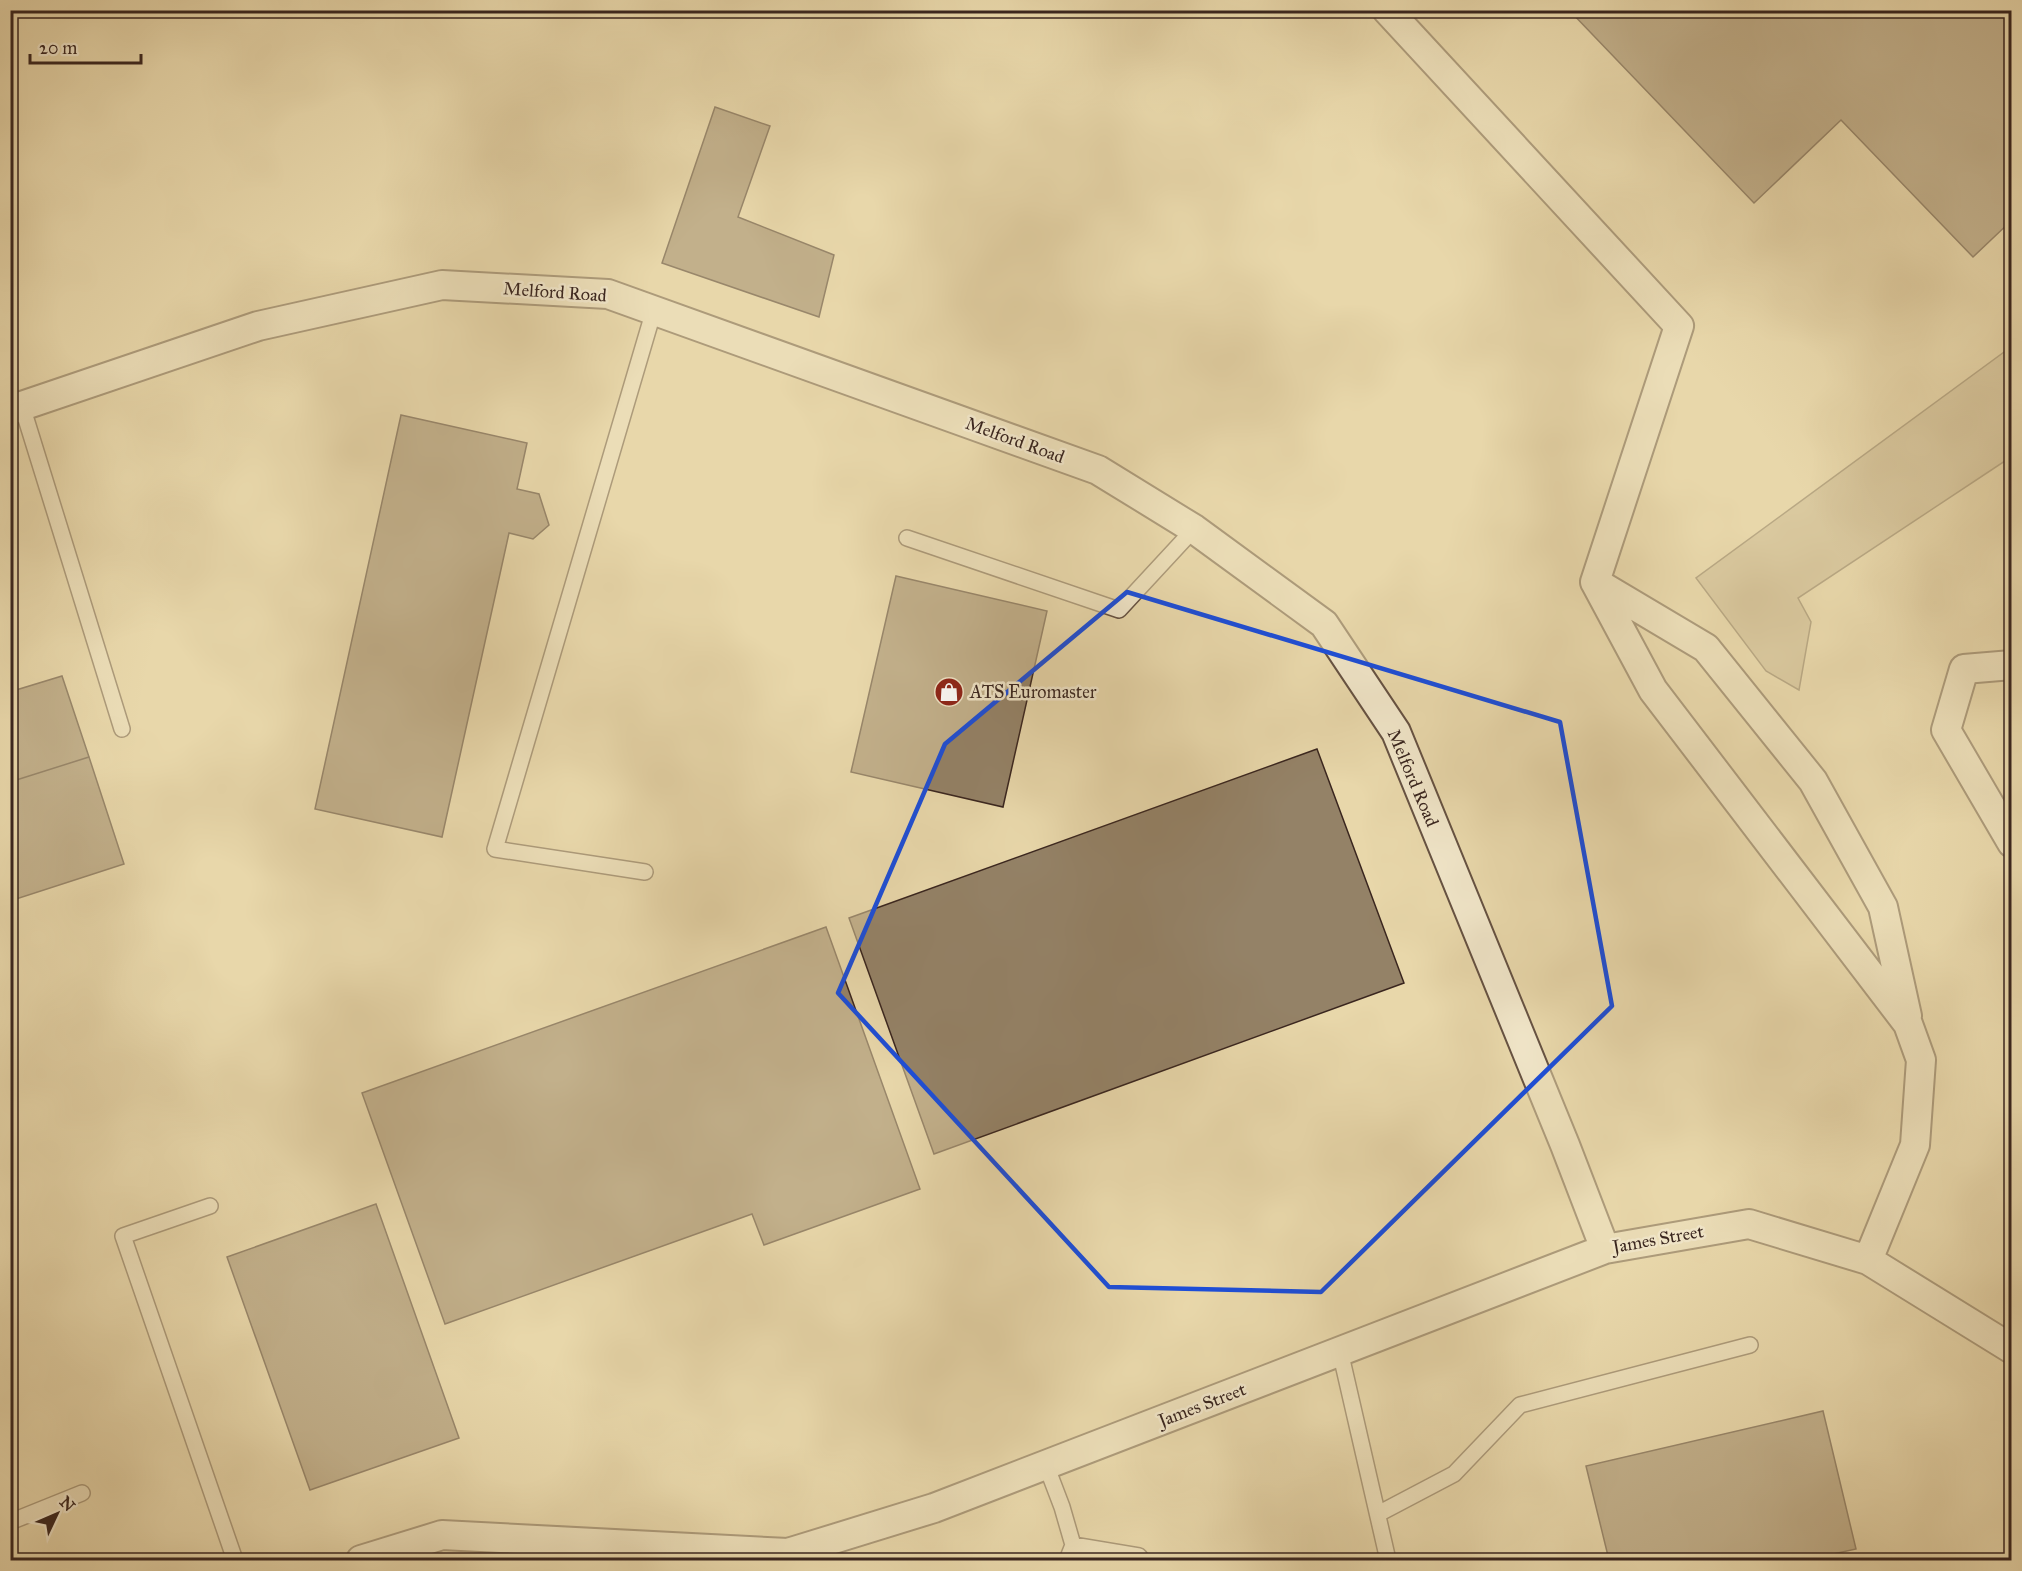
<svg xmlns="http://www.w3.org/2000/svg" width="2022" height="1571" font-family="'IM FELL Great Primer',serif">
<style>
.green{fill:#cab992;stroke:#827058;stroke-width:1.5}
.building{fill:#948267;stroke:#3a261f;stroke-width:1.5}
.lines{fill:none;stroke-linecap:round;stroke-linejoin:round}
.service-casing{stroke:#665242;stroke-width:18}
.minor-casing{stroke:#665242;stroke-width:32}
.service{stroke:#f0e5c8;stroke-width:15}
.minor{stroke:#f0e5c8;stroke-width:28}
.marked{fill:none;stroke:#1d4ed8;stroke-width:4.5;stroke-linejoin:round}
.labels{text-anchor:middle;stroke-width:5;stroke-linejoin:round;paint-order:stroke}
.street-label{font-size:18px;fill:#3a261f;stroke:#f0e5c8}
.poi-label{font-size:18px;fill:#3a261f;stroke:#f0e5c8;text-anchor:start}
</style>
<rect width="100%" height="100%" fill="#e8d7aa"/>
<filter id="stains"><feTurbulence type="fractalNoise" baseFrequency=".00333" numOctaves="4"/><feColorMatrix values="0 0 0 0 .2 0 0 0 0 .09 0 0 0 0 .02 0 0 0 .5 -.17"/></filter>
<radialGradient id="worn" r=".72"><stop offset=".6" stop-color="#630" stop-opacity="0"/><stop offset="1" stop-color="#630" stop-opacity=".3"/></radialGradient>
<path class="green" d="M2011,347V457L1798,598L1811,622L1799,690L1766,671L1696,578Z"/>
<path class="building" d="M1569,10H2012V220L1973,257L1841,120L1754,203Z
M715,107L770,126L738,217L834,255L819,317L662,263Z
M401,415L527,443L517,489L539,494L549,525L533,539L509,533L442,837L315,809Z
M896,576L1047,611L1003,807L851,772Z
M10,673L16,690L62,676L89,757L10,782Z
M1317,749L1404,983L934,1154L849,918Z
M89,757L124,864L10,901V782Z
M826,927L920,1189L764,1245L752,1214L445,1324L362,1093Z
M376,1204L459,1438L310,1490L227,1257Z
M1823,1411L1856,1549L1806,1560H1609L1586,1466Z"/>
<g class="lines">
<g class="service-casing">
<path id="service" d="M22,406L122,729
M907,538L1119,610L1194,529
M645,872L495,849L654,310
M210,1206L123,1236L235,1560
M1340,1351L1388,1560
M1046,1465L1062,1507L1073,1545L1067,1560
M1378,1514L1454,1474L1520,1405L1750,1345
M10,1522L82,1493
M1073,1545L1139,1556L1142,1560"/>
</g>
<g class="minor-casing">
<path id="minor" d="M1387,10L1679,326L1595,582L1653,690L1908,1024L1921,1060L1915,1145L1868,1260
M10,410L258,326L442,285L608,294L1098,470L1194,529L1324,624L1396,732L1565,1145L1605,1249
M1595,582L1706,648L1813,781L1883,907L1907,1016
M2012,665L1964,669L1946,730L2012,843
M361,1560L442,1535L788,1553L934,1508L1605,1249L1749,1224L1868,1260L2012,1349"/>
</g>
<use href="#service" class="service"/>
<use href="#minor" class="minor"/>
</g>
<path d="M0 0H2022V1571H0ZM1127,592L1560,722L1612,1006L1321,1292L1109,1287L838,993L945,744Z" fill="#e8d7aa" fill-opacity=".55" fill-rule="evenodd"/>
<path class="marked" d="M1127,592L1560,722L1612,1006L1321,1292L1109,1287L838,993L945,744Z"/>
<defs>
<g id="shop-disc" transform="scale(1.5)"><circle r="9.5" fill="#8f2418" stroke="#f0e5c8"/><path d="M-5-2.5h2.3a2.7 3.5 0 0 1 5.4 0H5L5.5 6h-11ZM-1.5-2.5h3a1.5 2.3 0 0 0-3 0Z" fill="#fff"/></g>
</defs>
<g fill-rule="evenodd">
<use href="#shop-disc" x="949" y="692"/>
</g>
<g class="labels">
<g class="street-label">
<text transform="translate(555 292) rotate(4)" y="6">Melford Road</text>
<text transform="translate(1015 440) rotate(20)" y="6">Melford Road</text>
<text transform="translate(1413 778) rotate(67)" y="6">Melford Road</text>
<text transform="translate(1658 1239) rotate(-10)" y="6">James Street</text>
<text transform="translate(1202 1405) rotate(-21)" y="6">James Street</text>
</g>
<g class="poi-label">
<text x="970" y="698">ATS Euromaster</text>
</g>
</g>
<rect width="2022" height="1571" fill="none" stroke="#e8d7aa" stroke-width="36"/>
<rect x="12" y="12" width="1998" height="1547" fill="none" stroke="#3a261f" stroke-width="3"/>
<rect x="18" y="18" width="1986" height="1535" fill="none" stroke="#3a261f" stroke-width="1.5"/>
<g transform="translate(57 1514) rotate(46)" stroke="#f0e5c8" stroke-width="4.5" paint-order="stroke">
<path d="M0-4.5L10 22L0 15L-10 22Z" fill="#3a261f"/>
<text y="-9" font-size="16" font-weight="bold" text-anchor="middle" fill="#3a261f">N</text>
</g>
<path d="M30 54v9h111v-9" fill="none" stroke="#3a261f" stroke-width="3"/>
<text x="39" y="54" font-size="18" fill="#3a261f" stroke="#f0e5c8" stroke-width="4.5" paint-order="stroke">20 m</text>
<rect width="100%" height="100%" filter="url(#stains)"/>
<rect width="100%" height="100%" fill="url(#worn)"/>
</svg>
